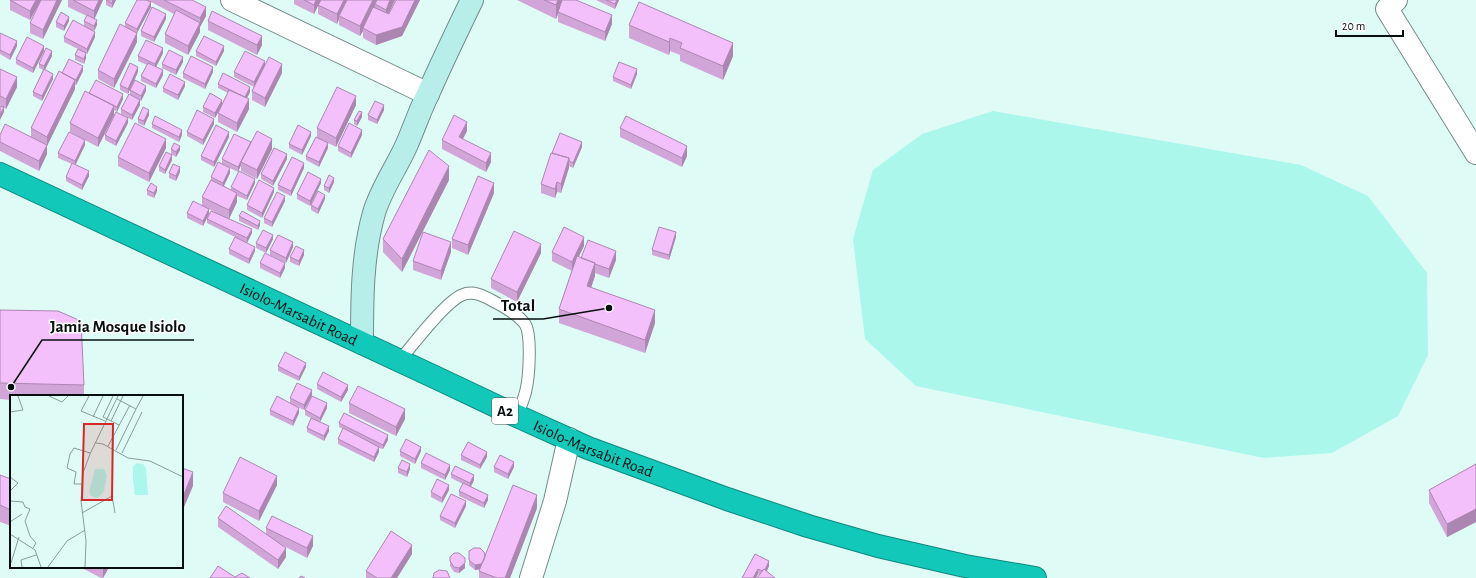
<svg xmlns="http://www.w3.org/2000/svg" width="1476" height="578" font-family="'Alegreya Sans',sans-serif">
<style>
.green{fill:#acf7ec}
.lines{fill:none;stroke-linecap:round;stroke-linejoin:round}
.lane-casing{stroke:#728c88;stroke-width:13}
.street-casing{stroke:#728c88;stroke-width:24}
.secondary-casing{stroke:#728c88;stroke-width:24}
.highway-casing{stroke:#0e887d;stroke-width:24}
.lane{stroke:#fff;stroke-width:11}
.street{stroke:#fff;stroke-width:22}
.secondary{stroke:#b8eeea;stroke-width:22}
.highway{stroke:#12c8b8;stroke-width:22}
.wall{fill:#d2a5d9}
.shaded-wall{fill:#ab86b0}
.building{fill:#f4c0fc;stroke:#ab86b0}
.labels{text-anchor:middle;stroke-width:3;stroke-linejoin:round;paint-order:stroke}
.shield{fill:#fff;stroke:#515857;stroke-width:1}
.shield-label{font-size:15px;font-weight:bold;fill:#07100f}
.street-label{font-size:16px;fill:#07100f;stroke:#fff}
.inset-road{fill:none;stroke:#899d9a;stroke-width:1}
.view{fill:#d62828;fill-opacity:0.15;stroke:#d62828;stroke-width:2}
.inset-edge{fill:none;stroke:#07100f;stroke-width:2}
.leader{fill:none;stroke:#07100f;stroke-width:1.5}
.callout-dot{fill:#07100f;stroke:#fff;stroke-width:1.5}
.callout-label{font-size:17px;text-anchor:middle;font-weight:bold;fill:#07100f;stroke:#fff;stroke-width:3;stroke-linejoin:round;paint-order:stroke}
</style>
<rect width="100%" height="100%" fill="#dffbf6"/>
<path class="green" d="M993,111L1301,165L1368,196L1427,273L1428,355L1398,416L1332,453L1264,458L916,386L865,339L853,239L873,170L922,134Z"/>
<g class="lines">
<g class="lane-casing">
<path id="lane" d="M399,361C413,345 444,303 462,295C473,290 484,296 493,301C504,307 518,314 525,324C532,335 529,377 526,390C524,399 520,408 517,416"/>
</g>
<g class="street-casing">
<path id="street" d="M232,0L428,94
M1396,0L1387,9L1476,153
M531,578L555,501L569,439"/>
</g>
<g class="secondary-casing">
<path id="secondary" d="M362,343C362,300 362,255 374,213C381,189 397,167 407,144C414,128 420,110 428,94C442,62 457,31 472,0"/>
</g>
<g class="highway-casing">
<g id="highway">
<path id="s1" d="M0,174L441,380L517,416L588,448L727,499L808,526L878,546L965,566L1035,578"/>
</g>
</g>
<use href="#lane" class="lane"/>
<use href="#street" class="street"/>
<use href="#secondary" class="secondary"/>
<use href="#highway" class="highway"/>
</g>
<path class="wall" d="M10,0H41L30,20L10,10Z
M41,0H62L43,39L30,33V23Z
M68,0H103L94,19L97,25L94,31L95,37L87,54L86,53V58L84,64L75,60V55L78,49L64,42V37L84,26V21L87,16L68,7Z
M106,0H116L112,8L106,5Z
M137,0H192L206,16L200,27V32L188,55L165,43V34L174,14L151,2V7L137,33V42L114,88L98,79V70L125,27V23Z
M294,0H395L388,14H389L396,0H420L402,36L376,45L363,38V31L360,36L339,25V19L337,24L318,14V5L314,14L294,4Z
M517,0H578L577,1L612,24L605,41L558,22V14L556,19Z
M596,0H619L615,9Z
M166,19L154,42L141,36V31Z
M69,21L64,31L56,27V22Z
M208,21L262,45L257,55L208,30Z
M629,25L733,56L723,80L680,61V55L670,51L669,55L629,38Z
M0,34L17,46L10,60L0,54Z
M44,51L33,73L16,64V59Z
M196,51H224L216,66L196,56Z
M163,53L156,67L163,75L156,88L141,81V76L147,65L138,61V56Z
M52,56L45,70L53,79L42,101L33,96V92L43,70L39,68V64Z
M183,62L176,75L162,68V64Z
M265,65L282,73L265,107L252,100V91L254,87L234,77V72Z
M0,69L17,87L6,109L0,105Z
M83,71L76,85H75V89L47,146V154L39,171L0,151V135L31,137V128L62,73Z
M138,72L128,94L120,90V85Z
M213,72L205,89L183,78V73Z
M637,74L631,89L613,81V77Z
M218,84L250,92L247,98L249,109L237,132L218,122V113L215,118L203,112V107L222,104L228,93L218,88Z
M185,86L178,100L163,92V88Z
M130,90L146,91L141,101L140,100V105L132,120L121,114V109L130,94Z
M89,94L123,99L117,112L114,110V115L98,147L70,132V123Z
M356,105L336,147L328,143V148L319,167L306,160V156L317,137V128Z
M384,110L377,124L368,120V115Z
M149,115L144,126L138,123V119Z
M362,117L357,126L354,124V120Z
M128,123L116,146L105,140V135Z
M152,124L182,135L179,142L152,128Z
M214,124L203,145L187,136V132Z
M620,128L687,156L682,167L620,137Z
M467,131L463,139L491,162L486,172L442,149V140Z
M362,135L351,158L338,151V146Z
M311,136L302,155L289,148V144Z
M229,137L214,167L201,160V156Z
M251,142L272,149L257,179L241,171V165L238,172L222,164V159Z
M85,145L75,164L89,176L82,190L66,181V177L72,164L58,158V153Z
M582,147L573,168L569,166L561,193L557,192L555,198L541,193V184Z
M166,148L149,182L118,166V157Z
M171,149L180,150L176,157L171,154Z
M287,159L273,186L261,179V174Z
M172,160L165,174L159,171V166Z
M304,168L291,196L278,190V185Z
M180,172L176,181L169,178V173Z
M230,173L223,186L231,190V187L255,183L247,200L237,196V202L229,219L252,233L247,243L255,251L249,264L229,254V249L235,237L207,223V219L216,213L209,209V214L203,226L187,218V213L202,206V197L211,180V177Z
M449,180L402,272L383,252V239Z
M334,182L329,193L324,190V186Z
M321,183L310,206L297,199V194Z
M147,190L157,191L154,198L147,195Z
M274,192L262,218L247,210V205Z
M494,193L468,255L452,248V239Z
M325,199L318,214L311,210V205Z
M285,201L272,227L264,223V218Z
M239,216L260,225L258,230L239,221Z
M676,237L669,260L652,255V250Z
M273,239L266,253L256,248V243Z
M584,246L578,257L581,258L616,260L609,278L595,273V276L591,288L655,323L645,353L559,323V309L573,267L572,271L552,261V252Z
M293,247L286,263L270,255V250Z
M451,252L441,280L413,270V261Z
M541,253L517,302L491,288V279Z
M304,255L299,266L290,262V257Z
M260,263L285,268L280,278L260,268Z
M0,310L84,385V396H11V400L0,399Z
M278,366L306,367L299,381L278,371Z
M317,384L348,390L341,402L317,389Z
M312,395L304,410L290,403V398Z
M349,403L405,419L396,436L349,413Z
M327,408L320,422L329,431L324,441L307,432V428L311,418L305,415V410Z
M270,410L299,413L293,426L270,415Z
M339,423L388,440L383,449L379,448V452L374,462L338,444V439L343,429L339,427Z
M400,451H421L415,464L400,456Z
M461,455L487,457L480,469L461,460Z
M421,463L450,470L445,480L421,468Z
M1476,464V522L1447,537L1429,503V490Z
M494,467H514L508,479L494,472Z
M398,468L410,469L407,477L398,473Z
M451,474L474,480L471,486L488,500L484,508L459,496V491L463,484L451,478Z
M0,475L11,479V526L0,522Z
M277,485L259,521L223,502V493Z
M449,490L442,503L431,497V492Z
M466,506L455,528L440,520V516Z
M537,508L510,578H479V571L480,569L475,570L469,565V560L485,556Z
M218,518L266,534V528L313,546L307,558L282,545L286,557L278,569L218,527Z
M412,554L397,578H366V571Z
M755,554L769,566L767,571L760,575L758,574L756,578H742Z
M450,561L465,568L459,573L454,572L450,566Z
M80,567H109L103,578H101Z"/>
<path class="shaded-wall" d="M36,0H41L30,20V11Z
M57,0H62L43,39V30Z
M99,0H103L94,20V11Z
M113,0H116L112,8V3Z
M316,0H321L314,14V5Z
M344,0H349L339,16V19L337,24V14Z
M373,0H377L375,4V6L364,29L363,28V31L360,36V26Z
M390,0H395L386,19V10Z
M415,0H420L402,36L376,45V35Z
M558,0H564L558,12V14L556,19V5Z
M617,0H619L615,9V4Z
M151,2V7L137,33V42L114,88V79L137,33V29Z
M206,7V16L200,27V18Z
M166,14V19L154,42V37Z
M612,15V24L605,41V32Z
M69,17V21L64,31V26Z
M97,20V25L94,31V26Z
M200,23V32L188,55V46Z
M95,32V37L87,54V49Z
M262,36V45L257,55V45Z
M670,38V51L669,55V42Z
M17,41V46L10,60V55Z
M733,43V56L723,80V66Z
M44,46V51L33,73V68Z
M224,46V51L216,66V62Z
M163,48V53L155,69V64Z
M52,51V56L44,71V66Z
M86,53V58L84,64V59Z
M183,57V62L176,75V70Z
M265,61V66L254,87V82Z
M282,64V73L265,107V98Z
M83,66V71L76,85V80Z
M138,67V72L128,94V89Z
M213,67V72L205,89V84Z
M637,69V74L631,89V85Z
M163,70V75L156,88V84Z
M53,74V79L42,101V96Z
M17,77V87L6,109V99Z
M75,80V89L47,146V154L39,171V161L47,146V137Z
M185,82V86L178,100V95Z
M146,86V91L141,101V96Z
M250,87V92L245,102V97Z
M123,94V99L117,112V107Z
M356,96V105L336,147V138Z
M249,99V109L237,132V123Z
M140,100V105L132,120V115Z
M222,100V104L215,118V113Z
M384,105V110L377,124V120Z
M114,106V115L98,147V138Z
M4,107V112L0,120V115Z
M149,110V115L144,126V121Z
M362,112V117L357,126V121Z
M128,118V123L116,146V141Z
M214,119V124L203,145V140Z
M467,122V131L459,146V137Z
M182,130V135L179,142V137Z
M362,130V135L351,158V153Z
M229,132V137L214,167V162Z
M311,132V136L302,155V150Z
M166,139V148L149,182V173Z
M272,139V149L257,179V170Z
M85,140V145L75,166V161Z
M251,142L241,162V165L238,172V167Z
M582,142V147L573,168V163Z
M328,143V148L319,167V162Z
M180,146V150L176,157V152Z
M687,146V156L682,167V158Z
M491,153V162L486,172V163Z
M287,154V159L273,186V181Z
M172,155V160L165,174V170Z
M569,158V168L561,193V184Z
M304,163V168L291,196V191Z
M449,166V180L402,272V259Z
M180,167V172L176,181V176Z
M230,168V173L223,188V183Z
M89,171V176L82,190V185Z
M334,178V182L329,193V188Z
M255,179V183L247,200V196Z
M321,179V183L310,206V201Z
M557,182V192L555,198V189Z
M494,183V193L468,255V245Z
M157,187V191L154,198V193Z
M274,188V192L262,218V213Z
M237,193V202L229,219V210Z
M325,195V199L318,214V209Z
M285,196V201L272,227V222Z
M209,209V214L203,226V221Z
M260,221V225L258,230V226Z
M252,229V233L247,243V238Z
M676,232V237L669,260V255Z
M273,235V239L266,253V248Z
M584,237V246L572,271V262Z
M293,242V247L286,263V258Z
M451,242V252L441,280V271Z
M541,244V253L517,302V292Z
M255,247V251L249,264V259Z
M304,250V255L299,266V261Z
M616,251V260L609,278V269Z
M285,263V268L280,278V273Z
M595,263V276L587,299V286Z
M655,310V323L645,353V340Z
M306,363V367L299,381V377Z
M348,385V390L341,402V397Z
M312,390V395L304,410V405Z
M327,403V408L320,422V418Z
M299,408V413L293,426V421Z
M405,409V419L396,436V427Z
M329,426V431L324,441V436Z
M388,435V440L383,449V445Z
M379,447V452L374,462V457Z
M421,447V451L415,464V459Z
M487,452V457L480,469V465Z
M514,462V467L508,479V474Z
M410,464V469L407,477V472Z
M450,465V470L445,480V475Z
M193,472V486L182,512V499Z
M474,475V480L470,488V483Z
M277,476V485L259,521V511Z
M449,485V490L442,503V498Z
M488,495V500L484,508V503Z
M537,495V508L510,578H505Z
M466,501V506L455,528V523Z
M1476,509V522L1447,537V524Z
M313,536V546L307,558V548Z
M412,545V554L397,578H391Z
M286,548V557L278,569V560Z
M486,557L481,569L475,570V565Z
M769,561V566L764,577V572Z
M465,563V568L459,573V568Z
M103,567H109L103,578Z
M758,569V574L756,578H753Z"/>
<path class="building" d="M10,0H36L30,11Z
M41,0H57L43,30L30,23Z
M73,0H99L94,11Z
M106,0H113L112,3Z
M137,0H146L151,2L137,29L125,23Z
M164,0H192L206,7L200,18Z
M304,0H316L314,5Z
M321,0H344L337,14L318,5Z
M347,0H373L360,26L339,16Z
M377,0H390L386,10L375,4Z
M396,0H415L402,27L376,35L363,28L373,7L389,14Z
M544,0H558L556,5Z
M562,0H576L612,15L605,32L558,12Z
M606,0H617L615,4Z
M639,2L733,43L723,66L680,48L682,43L670,38L669,42L629,25Z
M152,7L166,14L154,37L141,31Z
M176,10L200,23L188,46L165,34Z
M212,11L262,36L257,45L208,21Z
M61,12L69,17L64,26L56,22Z
M87,15L97,20L94,26L84,21Z
M73,20L95,32L87,49L64,37Z
M120,24L137,33L114,79L98,70Z
M0,33L17,41L10,55L0,50Z
M204,36L224,46L216,62L196,51Z
M27,37L44,46L33,68L16,59Z
M146,40L163,48L155,64L138,56Z
M46,48L52,51L44,66L39,64Z
M78,49L86,53L84,59L75,55Z
M169,50L183,57L176,70L162,64Z
M245,51L265,61L254,82L234,72Z
M191,56L213,67L205,84L183,73Z
M269,57L282,64L265,98L252,91Z
M69,59L83,66L76,80L62,73Z
M619,62L637,69L631,85L613,77Z
M130,63L138,67L128,89L120,85Z
M148,63L163,70L156,84L141,76Z
M0,69L17,77L6,99L0,96Z
M44,69L53,74L42,96L33,92Z
M59,71L75,80L47,137L31,128Z
M223,73L250,87L245,97L218,84Z
M170,74L185,82L178,95L163,88Z
M96,80L123,94L117,107L89,93Z
M135,80L146,86L141,96L130,90Z
M337,87L356,96L336,138L317,128Z
M229,90L249,99L237,123L218,113Z
M85,91L114,106L98,138L70,123Z
M210,93L222,100L215,113L203,107Z
M129,94L140,100L132,115L121,109Z
M375,101L384,105L377,120L368,115Z
M0,106L4,107L0,115Z
M143,107L149,110L144,121L138,119Z
M197,110L214,119L203,140L187,132Z
M359,111L362,112L357,121L354,120Z
M116,112L128,118L116,141L105,135Z
M454,115L467,122L459,137L491,153L486,163L442,140Z
M155,116L182,130L179,137L152,124Z
M626,116L687,146L682,158L620,128Z
M135,123L166,139L149,173L118,157Z
M349,123L362,130L351,153L338,146Z
M5,124L47,145L39,161L0,142V135Z
M216,125L229,132L214,162L201,156Z
M298,125L311,132L302,150L289,144Z
M257,131L272,139L257,170L241,162Z
M69,132L85,140L75,161L58,153Z
M560,133L582,142L573,163L569,161V158L552,153Z
M234,134L251,142L238,167L222,159Z
M316,137L328,143L319,162L306,156Z
M174,143L180,146L176,152L171,149Z
M274,148L287,154L273,181L261,174Z
M429,150L449,166L402,259L383,239Z
M166,152L172,155L165,170L159,166Z
M551,153L569,158L561,184L557,182L555,189L541,184Z
M292,157L304,163L291,191L278,185Z
M218,162L230,168L223,183L211,177Z
M72,163L89,171L82,185L66,177Z
M173,164L180,167L176,176L169,173Z
M239,171L255,179L247,196L231,187Z
M308,172L321,179L310,201L297,194Z
M329,175L334,178L329,188L324,186Z
M478,176L494,183L468,245L452,239Z
M211,180L237,193L229,210L202,197Z
M259,180L274,188L262,213L247,205Z
M151,183L157,187L154,193L147,190Z
M318,191L325,195L318,209L311,205Z
M277,192L285,196L272,222L264,218Z
M193,201L209,209L203,221L187,213Z
M211,211L252,229L247,238L207,219Z
M242,211L260,221L258,226L239,216Z
M564,227L584,237L572,262L552,252Z
M659,227L676,232L669,255L652,250Z
M263,230L273,235L266,248L256,243Z
M514,231L541,244L517,292L491,279Z
M423,232L451,242L441,271L413,261Z
M278,235L293,242L286,258L270,250Z
M235,237L255,247L249,259L229,249Z
M588,240L616,251L609,269L595,264V263L581,258Z
M296,246L304,250L299,261L290,257Z
M265,253L285,263L280,273L260,263Z
M577,256L595,263L587,286L655,310L645,340L559,309Z
M0,310L58,311L81,321L84,385L0,383Z
M285,352L306,363L299,377L278,366Z
M323,372L348,385L341,397L317,384Z
M297,383L312,390L304,405L290,398Z
M358,386L405,409L396,427L349,403Z
M277,396L299,408L293,421L270,410Z
M312,396L327,403L320,418L305,410Z
M344,413L388,435L383,445L339,423Z
M311,418L329,426L324,436L307,428Z
M343,428L379,447L374,457L338,439Z
M406,439L421,447L415,459L400,451Z
M468,442L487,452L480,465L461,455Z
M426,453L450,465L445,475L421,463Z
M500,455L514,462L508,474L494,467Z
M240,457L277,476L259,511L223,493Z
M402,460L410,464L407,472L398,468Z
M1476,464V509L1447,524L1429,490Z
M455,466L474,475L470,483L451,474Z
M182,468L193,472L182,499Z
M0,475L11,479V510L0,505Z
M437,479L449,485L442,498L431,492Z
M463,483L488,495L484,503L459,491Z
M513,485L537,495L505,578H497L479,571Z
M451,494L466,501L455,523L440,516Z
M226,506L286,548L278,560L218,518Z
M272,516L313,536L307,548L266,528Z
M391,531L412,545L391,578H377L366,571Z
M474,548H480L484,552L485,556L484,560L481,564L475,565L469,560V551Z
M454,553H459L465,558V563L459,568L454,567L450,561V557Z
M755,554L769,561L765,570L764,569L762,571L758,569L753,578H742Z
M218,566L235,577L242,573L250,578H210Z
M764,569L775,578H757Z
M439,570L447,571L450,578H433L434,573Z
M301,576L305,578H299Z"/>
<g class="labels">
<rect class="shield" x="492" y="398" width="26" height="26" rx="3"/>
<g class="shield-label">
<text x="505" y="416">A2</text>
</g>
<g class="street-label">
<text dy="6" stroke="none"><textPath href="#s1" startOffset="330">Isiolo-Marsabit Road</textPath></text>
<text dy="6" stroke="none"><textPath href="#s1" startOffset="654">Isiolo-Marsabit Road</textPath></text>
</g>
</g>
<g transform="translate(10 395)">
<rect width="173" height="173" fill="#dffbf6"/>
<path d="M127,68L133,69L136,73L138,100H125L123,85V71ZM85,74H94L97,80L94,96L88,103L81,101L79,97Z" fill="#acf7ec"/>
<path class="inset-road" d="M39,1L52,7L58,1M79,1L71,16L95,26M103,1L93,22L109,30M126,14L133,1M0,17L13,15L8,1M83,22L93,1M101,26L113,1M86,48L93,49L118,63L140,66L173,82M98,51L120,10M106,55L126,14L107,4M112,58L132,17M0,82L8,88L0,96M72,89H64L66,77L57,73L60,59L64,53L80,58M0,106L13,107L15,112L20,114L15,126L20,141L26,148L23,153M72,118L102,101L105,118M0,127L12,119M0,139L25,155L31,172M1,168L9,142M12,172L11,165L26,160M38,172L57,146L75,135M75,172L76,146L71,106L73,78L80,59L108,1"/>
<path class="view" d="M74,29H103L102,105H72Z"/>
<rect width="173" height="173" class="inset-edge"/>
</g>
<path class="leader" d="M609 308L543 319H493M11 387L42 340H194"/>
<g class="callout-dot">
<circle cx="609" cy="308" r="4"/>
<circle cx="11" cy="387" r="4"/>
</g>
<g class="callout-label">
<text x="518" y="311">Total</text>
<text x="118" y="332">Jamia Mosque Isiolo</text>
</g>
<path d="M1336 30v6h67v-6" fill="none" stroke="#07100f" stroke-width="2"/>
<text x="1342" y="30" font-size="12" fill="#07100f" stroke="#ffffff" stroke-width="3" paint-order="stroke">20 m</text>
</svg>
